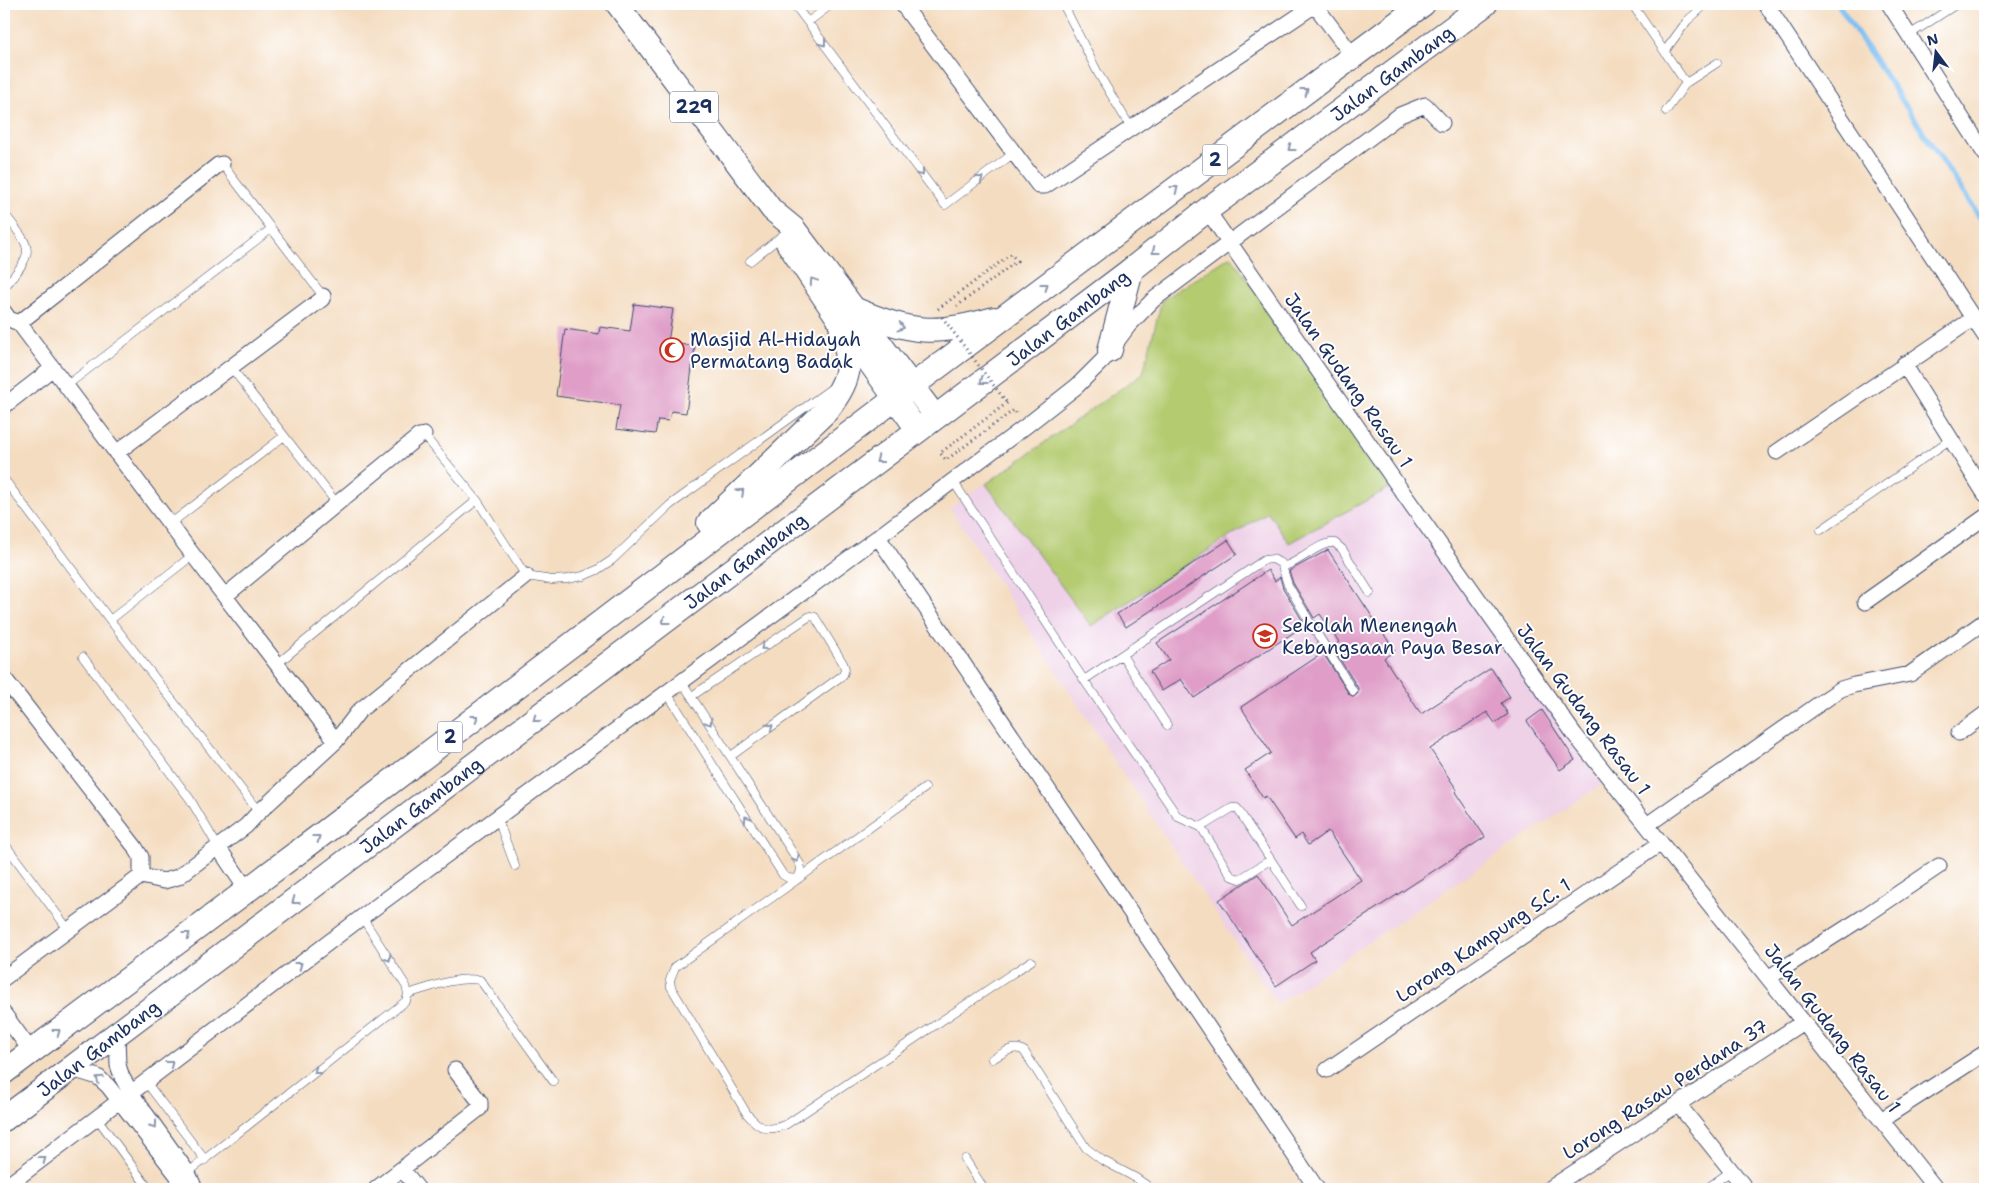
<svg xmlns="http://www.w3.org/2000/svg" width="1989" height="1193" font-family="'Shantell Sans',sans-serif">
<style>
.built{fill:#eed0e7}
.green{fill:#b4cb70;stroke:#687d67}
.lines{fill:none;stroke-linecap:round;stroke-linejoin:round}
.stream{stroke:#7cbff2;stroke-width:5.5}
.building{fill:#df9dc7}
.service-casing{stroke:#3c496d;stroke-width:9}
.minor-casing{stroke:#3c496d;stroke-width:17}
.primary-casing{stroke:#3c496d;stroke-width:24}
.trunk-casing{stroke:#3c496d;stroke-width:26}
.path{stroke:#3c496d;stroke-width:3;stroke-dasharray:1 4;stroke-linecap:butt}
.service{stroke:#fff;stroke-width:8}
.minor{stroke:#fff;stroke-width:15}
.primary{stroke:#fff;stroke-width:22}
.trunk{stroke:#fff;stroke-width:24}
.path-bridge{stroke:#3c496d;stroke-width:3;stroke-dasharray:1 4;stroke-linecap:butt}
.oneway{stroke:#8d97ae}
.labels{text-anchor:middle;stroke-width:4;stroke-linejoin:round;paint-order:stroke}
.shield{fill:#fff;stroke:#5f6d8e;stroke-width:1}
.shield-label{font-size:18px;font-weight:bold;fill:#1b2f5e}
.street-label{font-size:19px;fill:#1b2f5e;stroke:#fff}
.poi-label{font-size:19px;fill:#1b2f5e;stroke:#fff;text-anchor:start}
</style>
<rect width="100%" height="100%" fill="#fff"/>
<filter id="ink" filterUnits="userSpaceOnUse"><feTurbulence type="fractalNoise" baseFrequency=".02" numOctaves="2"/><feDisplacementMap in="SourceGraphic" scale="10" xChannelSelector="R" yChannelSelector="G"/><feConvolveMatrix kernelMatrix="1 2 1 2 8 2 1 2 1" color-interpolation-filters="sRGB"/></filter>
<filter id="wash" filterUnits="userSpaceOnUse"><feTurbulence type="fractalNoise" baseFrequency=".0096" numOctaves="4" result="noise"/><feDisplacementMap in="SourceGraphic" scale="20" xChannelSelector="R" yChannelSelector="G"/><feGaussianBlur stdDeviation="1.12" result="paint"/><feColorMatrix in="noise" values="0 0 0 0 0 0 0 0 0 0 0 0 0 0 0 0 0 1.4 0 .05"/><feComposite in="paint" operator="in"/></filter>
<g filter="url(#wash)">
<rect width="100%" height="100%" fill="#f4dcc0"/>
<path class="built" d="M1162,300L1391,487L1602,784L1277,1004L1116,763L950,508L1143,373Z"/>
<path class="green" d="M1231,256L1391,487L1289,543L1268,512L1091,626L986,484L1143,373L1162,300Z"/>
<g class="lines">
<path class="stream" d="M1838,4L1985,225"/>
</g>
<g id="blocks">
<path class="building" d="M634,304L673,309L668,343L695,346L686,413L671,411L669,421L658,420L655,434L616,429L620,405L556,396L565,329L599,334L600,327L630,331Z
M1228,540L1237,554L1126,627L1117,614Z
M1328,550L1395,651L1384,658L1421,714L1491,668L1510,697L1501,703L1508,714L1495,723L1487,712L1430,749L1457,790L1455,792L1485,837L1310,952L1315,960L1276,986L1219,900L1258,874L1292,925L1361,880L1328,831L1308,845L1301,834L1295,839L1266,796L1263,798L1245,770L1271,753L1241,707L1323,653L1349,694L1354,697L1358,693V688L1332,647L1339,642L1320,614L1314,618L1293,583L1289,571Z
M1268,570L1275,581L1280,577L1283,588L1305,625L1194,698L1181,679L1162,691L1150,672L1169,660L1157,643Z
M1542,710L1575,760L1560,770L1527,721Z"/>
</g>
</g>
<g filter="url(#ink)">
<use href="#blocks" fill-opacity="0" stroke="#3c496d" stroke-width="1"/>
<g class="lines">
<g class="service-casing">
<path id="service" d="M794,4L945,205L1014,153
M1063,4L1098,73L1131,128
M1632,4L1686,83L1717,63
M808,22L832,4
M1909,35L1957,4
M1665,51L1687,21L1706,4
M1666,111L1686,83
M222,164L323,296
M4,213C33,251 36,249 4,288
M750,261L783,235
M230,366L338,505
M66,386L271,229
M424,435L477,500L526,576L552,580L567,579L583,576L597,570L612,560L670,505L832,388
M4,479L110,620L259,812
M953,481L1084,680L1178,817L1201,827L1232,808H1237L1301,906
M170,524L284,436
M1821,530L1951,439
M1281,563L1288,585L1308,619L1353,691
M110,620L193,555
M1122,655L1167,725
M83,657L190,799L218,847
M277,664L477,500
M1084,680L1264,560L1273,559L1285,566C1300,562 1320,541 1335,543L1342,549L1370,593
M667,693L783,875L788,878L798,879L801,870L800,864L682,682
M692,696L804,620L810,616L815,617L818,622L843,663L845,669L843,675L731,756
M925,788L675,967L670,980L671,987L747,1114C761,1130 768,1132 787,1124L1031,961
M497,817L515,866
M1201,827L1231,876L1240,879L1270,860
M4,843L68,929
M408,994C431,987 456,976 480,980L553,1081
M992,1059C1003,1054 1013,1044 1024,1051L1086,1148L1102,1160L1136,1178L1152,1189
M146,1082L205,1160
M97,1118L149,1189
M965,1159L984,1189
M167,1189L406,1001L408,994L406,986L362,917
M1706,1189L1731,1171"/>
</g>
<g class="minor-casing">
<path id="minor" d="M902,4L1039,186H1045L1315,5
M1314,4L1353,56
M1766,4L1985,336
M1889,4L1985,154
M1207,210L1401,490L1575,735L1936,1189
M4,312L9,319L19,323L193,555L336,741
M19,323L218,165L222,164
M1904,364L1985,494
M4,406L53,368
M1777,452L1974,318
M116,453L322,299L323,296
M878,537L1317,1189
M225,596L419,436L424,435
M1865,602L1985,517
M4,678L135,847L141,857V876L4,978
M1959,733L1985,714
M1647,825L1829,697L1841,689L1854,685L1910,674L1985,621
M218,847L247,890
M141,876L164,881L178,877L246,826L259,812L336,741L359,711L526,576
M1768,978L1862,918L1939,866
M4,1014L31,1051
M117,1035L118,1065L122,1077L131,1093L188,1173L195,1189
M72,1069L98,1077L108,1086L180,1179L193,1189
M1327,1070L1661,843
M131,1093L362,917L878,537L1026,426L1077,386L1103,360L1129,325L1153,300L1400,115L1425,105L1442,123
M1678,1104L1746,1189
M1881,1120L1985,1053
M402,1169L418,1189
M4,1188L119,1101
M376,1189L480,1108V1102L455,1070
M1549,1189L1803,1022"/>
</g>
<g class="primary-casing">
<path id="primary" d="M617,4L772,210L794,228L936,417
M787,243L840,322L918,431"/>
</g>
<g class="trunk-casing">
<g id="trunk">
<path d="M856,310C912,333 934,336 994,319"/>
<path d="M1110,350L1131,270"/>
<path d="M709,523L827,410C854,374 851,363 840,322"/>
<path d="M4,1072L317,838L912,386L1423,4"/>
<path id="s1" d="M4,1119L1131,270L1207,210L1485,4"/>
</g>
</g>
<path class="path" d="M938,309L1011,254L1017,261L957,306
M1007,403L940,453L946,460L1014,410L1017,414"/>
<use href="#service" class="service"/>
<use href="#minor" class="minor"/>
<use href="#primary" class="primary"/>
<use href="#trunk" class="trunk"/>
<path class="path-bridge" d="M942,317L1007,403"/>
</g>
<defs><path id="oneway-chevron" d="M-2-3.5L2.5 0L-2 3.5" fill="none" stroke-width="1.6" stroke-linecap="round" stroke-linejoin="round" transform="scale(1.25)"/></defs>
<g class="oneway">
<use href="#oneway-chevron" transform="translate(823 43) rotate(53)"/>
<use href="#oneway-chevron" transform="translate(1305 91) rotate(-37)"/>
<use href="#oneway-chevron" transform="translate(1291 148) rotate(143)"/>
<use href="#oneway-chevron" transform="translate(921 173) rotate(53)"/>
<use href="#oneway-chevron" transform="translate(980 179) rotate(-37)"/>
<use href="#oneway-chevron" transform="translate(1175 189) rotate(-37)"/>
<use href="#oneway-chevron" transform="translate(1155 251) rotate(142)"/>
<use href="#oneway-chevron" transform="translate(813 281) rotate(-124)"/>
<use href="#oneway-chevron" transform="translate(1045 286) rotate(-37)"/>
<use href="#oneway-chevron" transform="translate(901 327) rotate(15)"/>
<use href="#oneway-chevron" transform="translate(983 381) rotate(143)"/>
<use href="#oneway-chevron" transform="translate(879 460) rotate(143)"/>
<use href="#oneway-chevron" transform="translate(741 492) rotate(-44)"/>
<use href="#oneway-chevron" transform="translate(665 621) rotate(143)"/>
<use href="#oneway-chevron" transform="translate(764 647) rotate(146)"/>
<use href="#oneway-chevron" transform="translate(475 718) rotate(-37)"/>
<use href="#oneway-chevron" transform="translate(536 719) rotate(143)"/>
<use href="#oneway-chevron" transform="translate(709 722) rotate(57)"/>
<use href="#oneway-chevron" transform="translate(770 727) rotate(-35)"/>
<use href="#oneway-chevron" transform="translate(747 819) rotate(-123)"/>
<use href="#oneway-chevron" transform="translate(317 838) rotate(-37)"/>
<use href="#oneway-chevron" transform="translate(796 859) rotate(60)"/>
<use href="#oneway-chevron" transform="translate(295 901) rotate(143)"/>
<use href="#oneway-chevron" transform="translate(187 935) rotate(-37)"/>
<use href="#oneway-chevron" transform="translate(388 958) rotate(58)"/>
<use href="#oneway-chevron" transform="translate(299 965) rotate(-37)"/>
<use href="#oneway-chevron" transform="translate(57 1032) rotate(-37)"/>
<use href="#oneway-chevron" transform="translate(170 1064) rotate(-37)"/>
<use href="#oneway-chevron" transform="translate(317 1071) rotate(142)"/>
<use href="#oneway-chevron" transform="translate(99 1079) rotate(-145)"/>
<use href="#oneway-chevron" transform="translate(154 1125) rotate(54)"/>
<use href="#oneway-chevron" transform="translate(43 1159) rotate(-37)"/>
</g>
</g>
<defs>
<g id="mosque-ring" transform="scale(1.25)"><circle r="9.5" fill="#fff" stroke="#c8321e" stroke-width="1.5"/><path d="M3.5-4.9A6 6 0 1 0 3.5 4.9A5 5 0 1 1 3.5-4.9Z" fill="#c8321e"/></g>
<g id="school-ring" transform="scale(1.25)"><circle r="9.5" fill="#fff" stroke="#c8321e" stroke-width="1.5"/><path d="M0-5L7-2L0 1L-7-2ZM-4 1L0 2.5L4 1V4Q0 6-4 4Z" fill="#c8321e"/></g>
</defs>
<g fill-rule="evenodd">
<use href="#mosque-ring" x="672" y="350"/>
<use href="#school-ring" x="1265" y="636"/>
</g>
<g class="labels">
<g class="shield">
<rect x="670" y="91.5" width="48" height="31" rx="4"/>
<rect x="1202.5" y="144.5" width="25" height="31" rx="4"/>
<rect x="437.5" y="721.5" width="25" height="31" rx="4"/>
</g>
<g class="shield-label">
<text x="694" y="113">229</text>
<text x="1215" y="166">2</text>
<text x="450" y="743">2</text>
</g>
<g class="street-label">
<text dy="7" stroke="none"><textPath href="#s1" startOffset="1738">Jalan Gambang</textPath></text>
<text dy="7" stroke="none"><textPath href="#s1" startOffset="1332">Jalan Gambang</textPath></text>
<text transform="translate(1349 380) rotate(55)" y="7">Jalan Gudang Rasau 1</text>
<text dy="7" stroke="none"><textPath href="#s1" startOffset="928">Jalan Gambang</textPath></text>
<text transform="translate(1584 709) rotate(53)" y="7">Jalan Gudang Rasau 1</text>
<text dy="7" stroke="none"><textPath href="#s1" startOffset="522">Jalan Gambang</textPath></text>
<text transform="translate(1483 940) rotate(-34)" y="7">Lorong Kampung S.C. 1</text>
<text transform="translate(1833 1028) rotate(52)" y="7">Jalan Gudang Rasau 1</text>
<text dy="7" stroke="none"><textPath href="#s1" startOffset="118">Jalan Gambang</textPath></text>
<text transform="translate(1665 1089) rotate(-33)" y="7">Lorong Rasau Perdana 37</text>
</g>
<g class="poi-label">
<text x="690" y="346">Masjid Al-Hidayah<tspan x="690" dy="22">Permatang Badak</tspan></text>
<text x="1282" y="632">Sekolah Menengah<tspan x="1282" dy="22">Kebangsaan Paya Besar</tspan></text>
</g>
</g>
<rect width="1989" height="1193" fill="none" stroke="#fff" stroke-width="20"/>
<g transform="translate(1936 52) rotate(345)" stroke="#ffffff" stroke-width="4" paint-order="stroke">
<path d="M0-4L9 19L0 12L-9 19Z" fill="#1b2f5e"/>
<text y="-8" font-size="14" font-weight="bold" text-anchor="middle" fill="#1b2f5e">N</text>
</g>
</svg>
